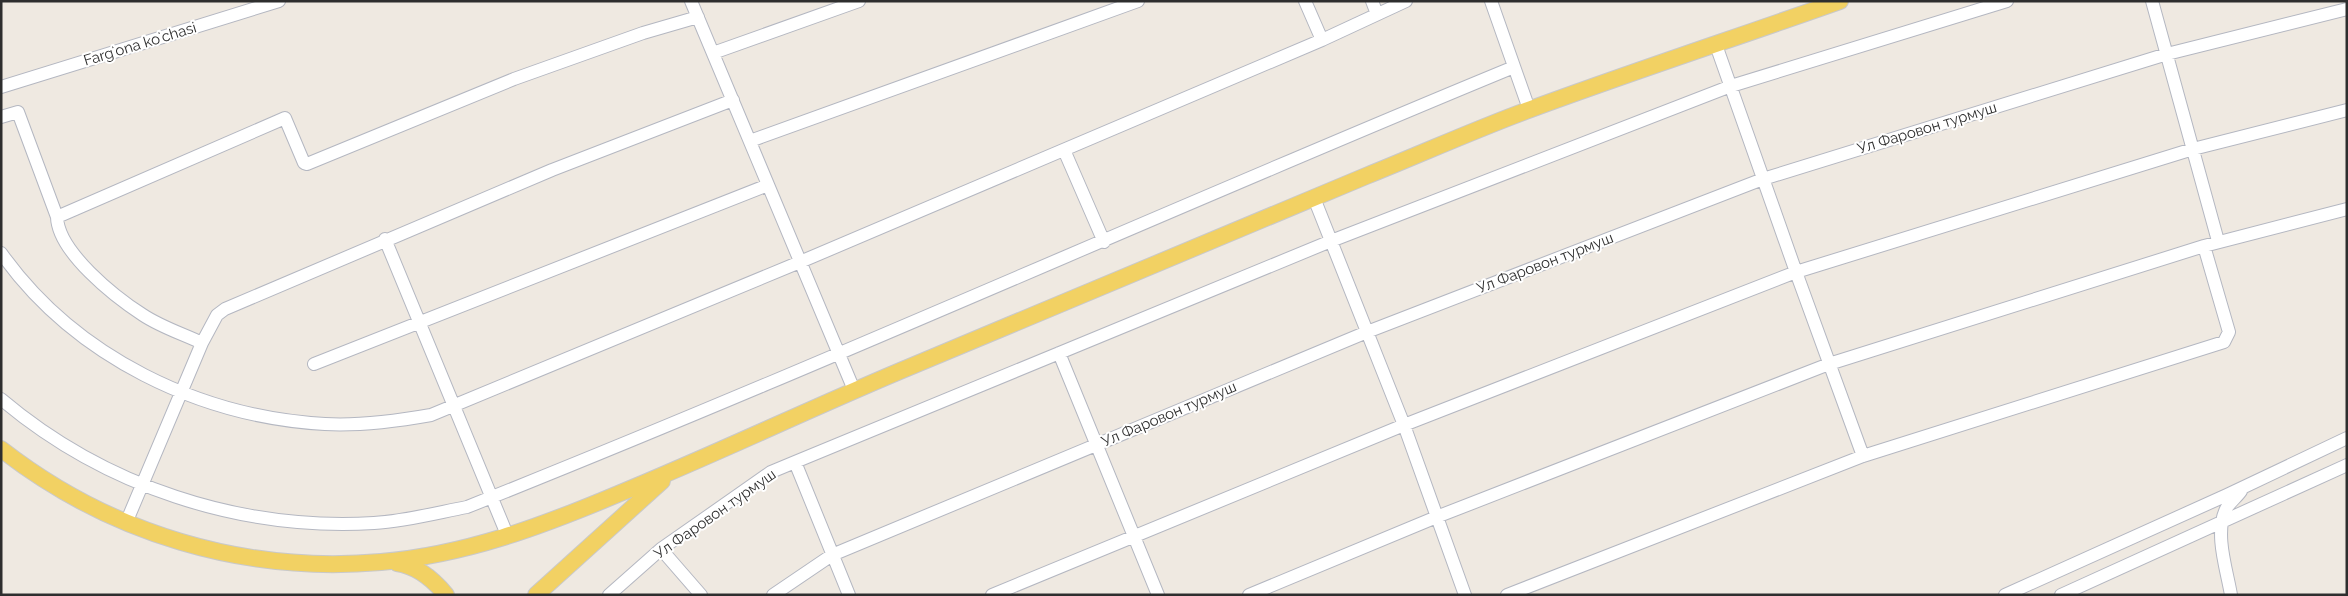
<svg xmlns="http://www.w3.org/2000/svg" width="2348" height="596" font-family="Raleway,sans-serif">
<style>
.lines{fill:none;stroke-linecap:round;stroke-linejoin:round}
.minor-casing{stroke:#b4b7c1;stroke-width:14}
.major-casing{stroke:#c9c9c9;stroke-width:18}
.minor{stroke:#fff;stroke-width:12}
.major{stroke:#f2d163;stroke-width:16}
.labels{text-anchor:middle;stroke-width:4;stroke-linejoin:round;paint-order:stroke}
.street-label{font-size:15px;fill:#2e2e2e;stroke:#fff}
</style>
<rect width="100%" height="100%" fill="#efe9e1"/>
<g class="lines">
<g class="minor-casing">
<path id="minor" d="M691,1L854,390
M1305,1L1322,40
M1372,1L1377,14
M1491,1L1529,109
M2152,1L2218,241
M1716,45L1796,272L1863,456
M713,53L859,1
M1,87L279,1
M1,117L18,112L57,217C58,252 115,297 143,315C161,327 183,334 202,343
M750,141L1138,1
M1064,150L1104,242
M1314,198L1404,425L1465,595
M57,217L285,118L304,163L307,164L514,79L643,33L698,17
M385,239L508,537
M1,253C75,357 200,417 325,424C360,426 397,421 431,415L800,262L1322,40L1406,1
M1059,353L1158,595
M314,364L768,185
M1,399C104,486 239,531 374,523C406,521 436,513 467,507C819,367 1164,211 1514,67
M795,462L849,595
M126,523L202,343L217,315L225,309L552,170L733,100
M661,549L701,595
M609,595L661,549L771,472L795,462L1331,241L1731,86L2007,1
M773,595L832,555L1367,332L1763,179L2167,54L2347,9
M992,595L1404,425L1796,272L2193,149L2347,110
M1249,595L1439,516L1829,364L2204,246L2347,209
M1507,595L1863,456L2224,342L2229,332L2204,246
M2005,595L2227,495L2347,438
M2061,595L2347,465
M2231,595C2227,570 2214,534 2226,509C2229,503 2237,497 2241,491"/>
</g>
<g class="major-casing">
<path id="major" d="M1,449C110,534 245,574 381,562C465,555 542,526 618,494C713,455 805,411 900,371C1055,306 1210,240 1366,176C1421,154 1476,129 1531,109C1634,71 1738,37 1840,1
M397,563C417,566 433,579 446,595
M536,595L662,481"/>
</g>
<use href="#minor" class="minor"/>
<use href="#major" class="major"/>
</g>
<g class="labels">
<g class="street-label">
<text transform="translate(140 44) rotate(-17)" y="5">Fargʻona koʻchasi</text>
<text transform="translate(1927 128) rotate(-17)" y="5">Ул Фаровон турмуш</text>
<text transform="translate(1545 263) rotate(-21)" y="5">Ул Фаровон турмуш</text>
<text transform="translate(1169 414) rotate(-23)" y="5">Ул Фаровон турмуш</text>
<text transform="translate(715 514) rotate(-35)" y="5">Ул Фаровон турмуш</text>
</g>
</g>
<rect width="2348" height="596" fill="none" stroke="#2e2e2e" stroke-width="5"/>
</svg>
